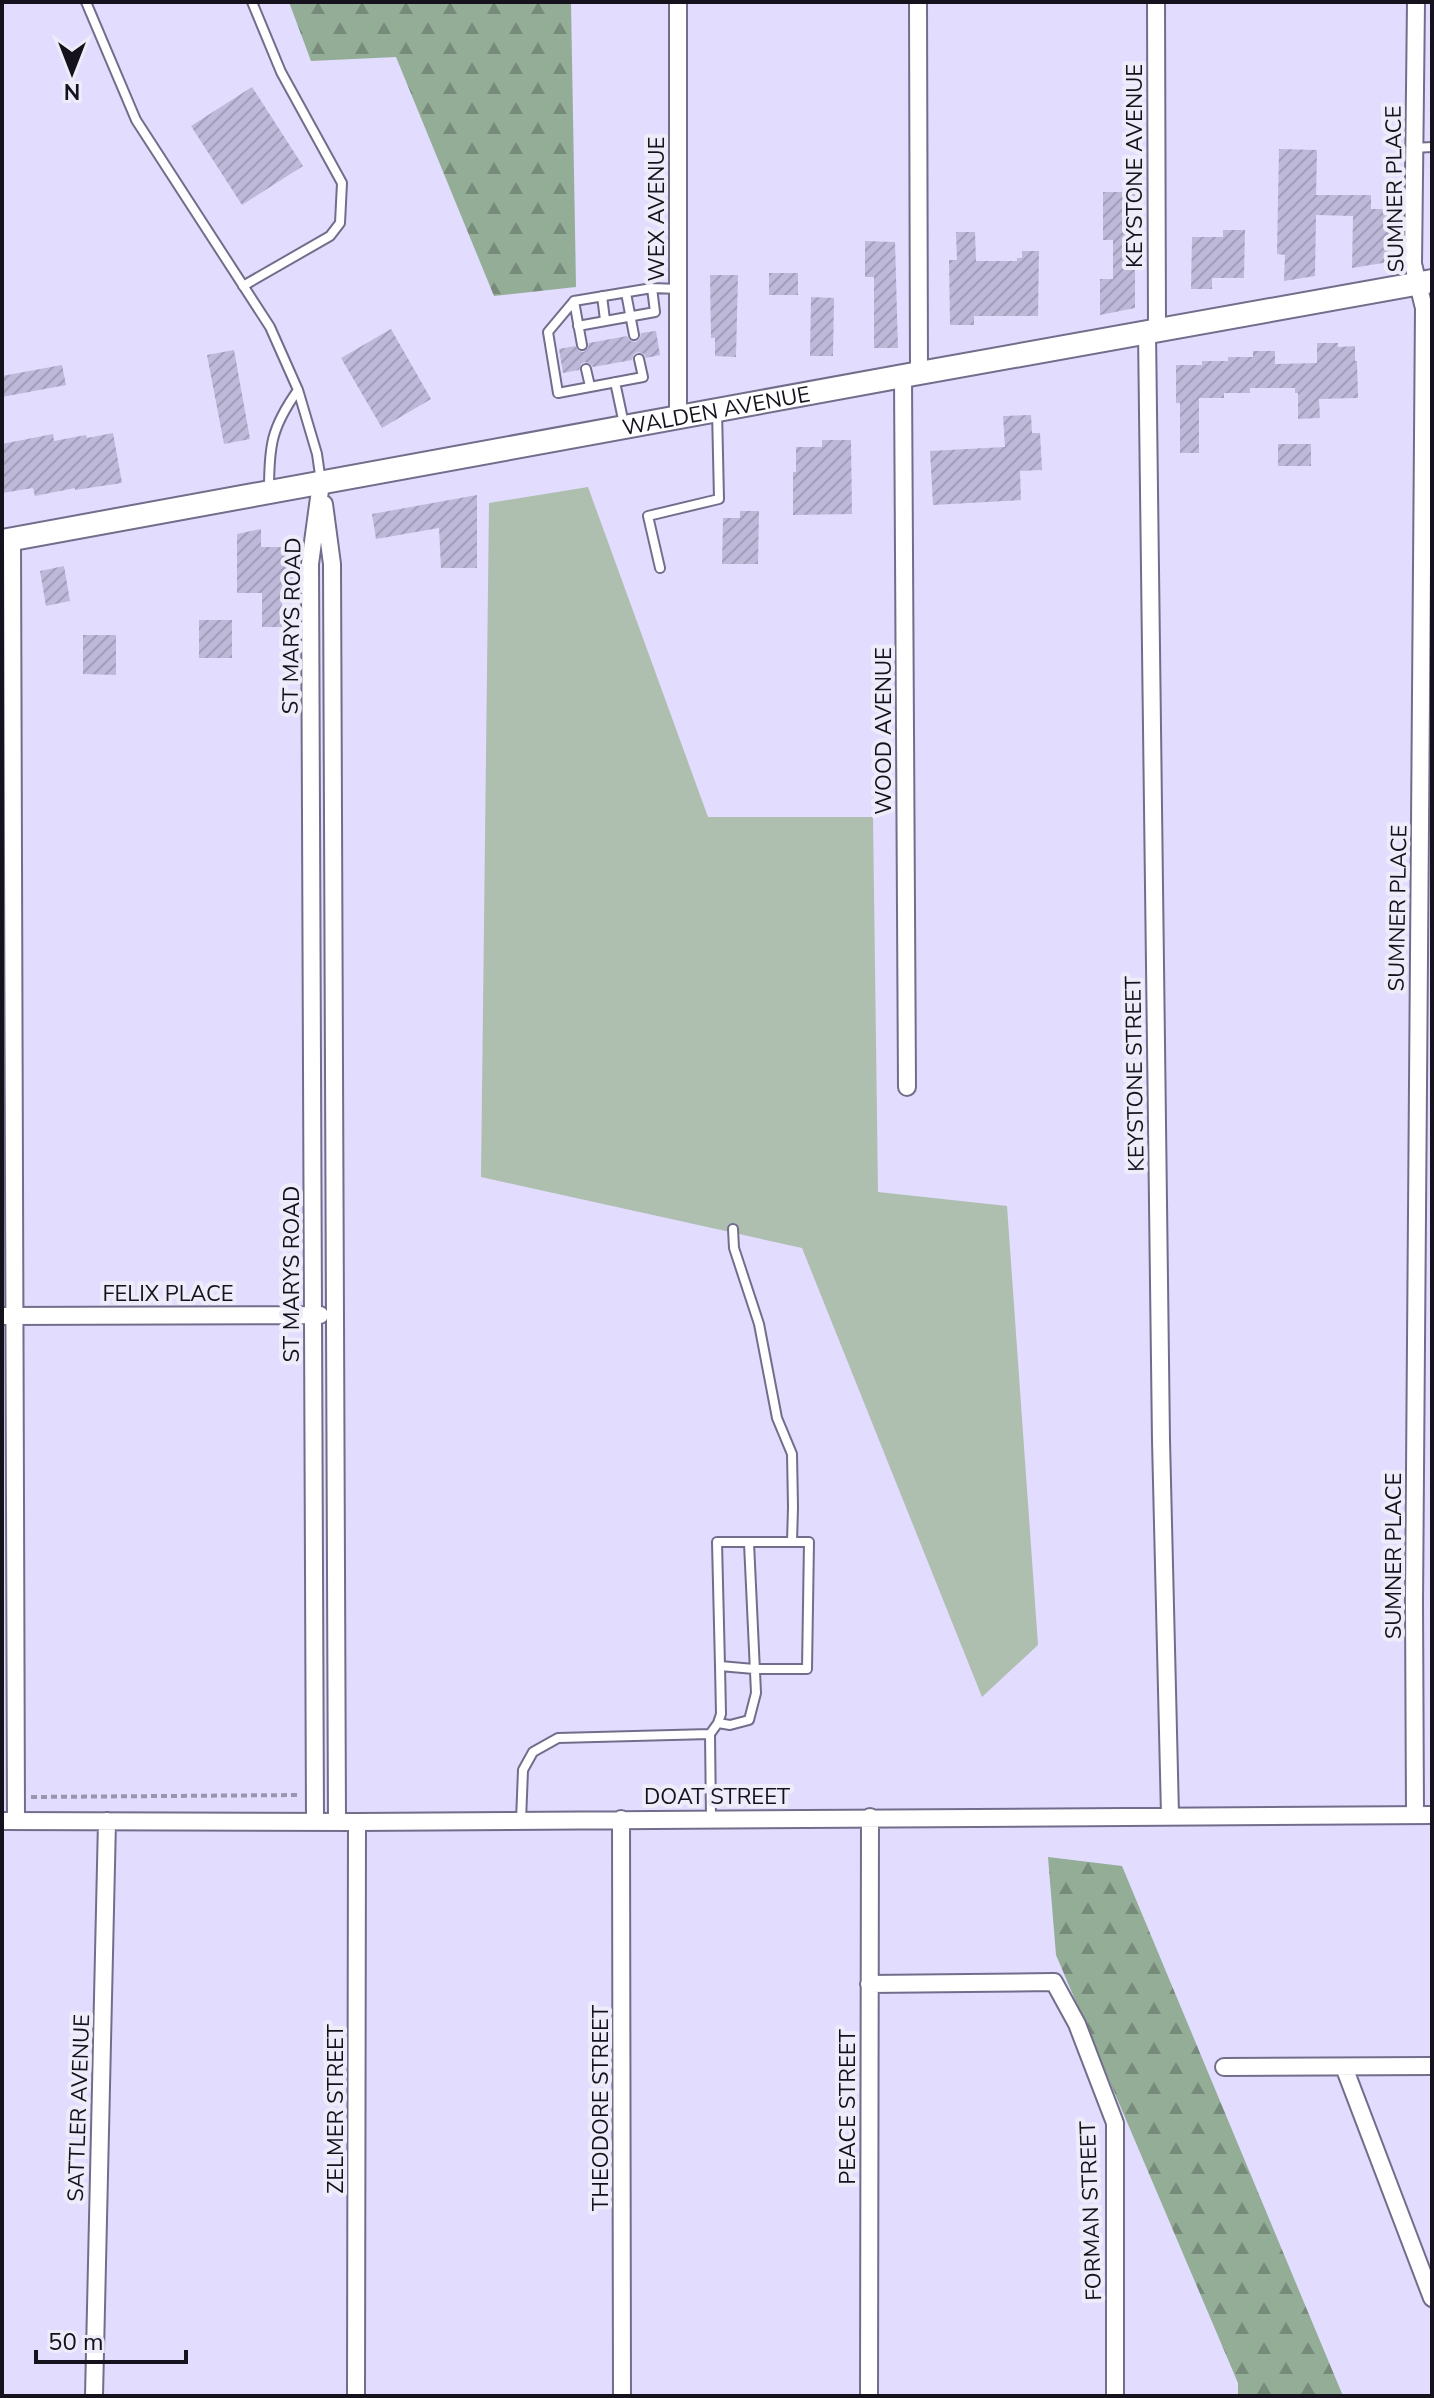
<svg xmlns="http://www.w3.org/2000/svg" width="1434" height="2398" font-family="'Nunito Sans',sans-serif">
<style>
.green{fill:#aebfb0}
.forest{fill:url(#forest-firs)}
.building{fill:url(#building-hatch)}
.lines{fill:none;stroke-linecap:round;stroke-linejoin:round}
.service-casing{stroke:#736d8b;stroke-width:12}
.minor-casing{stroke:#736d8b;stroke-width:20}
.secondary-casing{stroke:#736d8b;stroke-width:26}
.path{stroke:#9a95af;stroke-width:4;stroke-dasharray:6 4;stroke-linecap:butt}
.service{stroke:#fff;stroke-width:8}
.minor{stroke:#fff;stroke-width:16}
.secondary{stroke:#fff;stroke-width:22}
.labels{text-anchor:middle;stroke-width:8;stroke-linejoin:round;paint-order:stroke}
.street-label{font-size:22px;fill:#15121e;stroke:#efecfa}
</style>
<defs>
<pattern id="forest-firs" width="22" height="20" patternUnits="userSpaceOnUse" patternTransform="scale(2)"><rect width="22" height="20" fill="#93ad97"/><path d="M5 1l3.5 6h-7zM16 11l3.5 6h-7z" fill="#778b7b"/></pattern>
<pattern id="building-hatch" width="6" height="6" patternUnits="userSpaceOnUse" patternTransform="scale(2)"><rect width="6" height="6" fill="#beb8d9"/><path d="M-1 1l2-2M0 6l6-6M5 7l2-2" fill="none" stroke="#a29dba"/></pattern>
</defs>
<rect width="100%" height="100%" fill="#e2dcfe"/>
<path class="green" d="M588,487L708,817H873L878,1192L1007,1206L1038,1645L982,1697L802,1248L481,1177L489,503Z"/>
<path class="forest" d="M289,2H571L576,287L494,296L396,57L311,61Z
M1048,1857L1122,1866L1343,2396H1238V2383L1056,1955Z"/>
<path class="building" d="M252,87L303,166L242,205L191,126Z
M1279,149L1317,150L1316,195H1371V209H1390L1389,262L1352,268L1353,216L1316,215L1315,276L1284,281L1285,255L1277,254Z
M1103,192H1135V308L1100,315V279H1113V240H1103Z
M1223,230H1245L1244,278H1212V289H1191L1192,237H1223Z
M956,232H975L976,261H1017V258H1022V251H1039L1038,316H974V325H950L949,260H957Z
M865,241L895,242L898,348H874V277H865Z
M769,273H798V295H769Z
M710,275H738L736,357L715,356V338H711Z
M811,297L834,298L833,356H810Z
M391,329L431,399L382,428L341,358Z
M656,331L660,355L646,358L644,354L638,352L634,354L632,360L593,367L590,364L585,362L581,364L579,370L563,373L559,349L575,346L579,351L584,352L588,348L589,343L627,336L631,341L636,342L640,338L641,333Z
M1317,343H1338V347L1355,346V361H1357L1358,398L1319,399L1320,418L1298,419V393H1295V388H1250V393H1224V398H1199V453H1180V403H1176V365H1202V361H1228V357H1253V351H1275V364L1317,363Z
M234,350L250,439L224,444L207,355Z
M62,365L66,385L2,397V376Z
M1031,415L1032,433H1040L1042,470L1020,471L1021,500L933,505L930,451L1005,447L1003,416Z
M113,433L122,483L75,490V488L35,496L33,488L2,493V444L53,434L54,441L86,435L87,438Z
M822,440H851L852,514L793,515V472H796V447H822Z
M1278,444H1311V466H1278Z
M477,495V568H441L439,528L376,539L372,514Z
M740,511H759L758,564H722L723,518H740Z
M261,529V547H292L293,599H282V627H262V593H237V534Z
M64,566L70,601L46,606L40,571Z
M199,620H232V658H199Z
M83,635H116V675L83,674Z"/>
<g class="lines">
<g class="service-casing">
<path id="service" d="M86,2L136,120L270,327L298,390L317,454L321,482
M1413,148L1432,147
M243,286L330,236L340,223L342,183L281,72L252,2
M652,288L678,289
M626,293L634,335
M602,296L605,320
M574,301L548,332L558,393L643,377L639,359
M578,326L655,312L652,288L574,301L582,345
M586,369L590,386
M615,382L624,424
M269,491C269,446 271,428 298,390
M660,568L648,516L719,499L717,410
M733,1229L734,1248L759,1324L777,1418L792,1454L793,1507L792,1542
M718,1723L730,1725L749,1720L756,1693L749,1543
M710,1734L718,1723L721,1714L720,1666L754,1669H807L809,1542H717L720,1666
M521,1821L523,1770L533,1752L558,1738L710,1734L711,1818"/>
</g>
<g class="minor-casing">
<path id="minor" d="M678,2V417
M918,2L919,373
M1156,2L1157,331
M1147,332L1161,1440L1170,1815
M903,376L907,1087
M324,504L332,564L337,1822
M12,540L16,1821
M2,1316L320,1315
M1415,1815L1414,1602L1424,308L1413,264L1416,2
M621,1819L622,2396
M2,1821L357,1822L1432,1815
M315,1822L310,564L321,483
M869,1984L1054,1982L1077,2024L1115,2123V2396
M1224,2067L1432,2066
M1344,2067L1432,2298
M94,2396L107,1821
M356,2396L357,1822
M869,2396L870,1817"/>
</g>
<g class="secondary-casing">
<g id="secondary">
<path id="s1" d="M2,541L903,376L1432,281"/>
</g>
</g>
<path class="path" d="M31,1797L299,1795"/>
<use href="#service" class="service"/>
<use href="#minor" class="minor"/>
<use href="#secondary" class="secondary"/>
</g>
<g class="labels">
<g class="street-label">
<text transform="translate(1134 166) rotate(-90)" y="8">KEYSTONE AVENUE</text>
<text transform="translate(1394 189) rotate(-91)" y="8">SUMNER PLACE</text>
<text transform="translate(656 209) rotate(-90)" y="8">WEX AVENUE</text>
<text dy="8" stroke="none"><textPath href="#s1" startOffset="726">WALDEN AVENUE</textPath></text>
<text transform="translate(291 626) rotate(-89)" y="8">ST MARYS ROAD</text>
<text transform="translate(883 731) rotate(-90)" y="8">WOOD AVENUE</text>
<text transform="translate(1397 908) rotate(-89)" y="8">SUMNER PLACE</text>
<text transform="translate(1134 1074) rotate(-91)" y="8">KEYSTONE STREET</text>
<text transform="translate(291 1274) rotate(-90)" y="8">ST MARYS ROAD</text>
<text x="168" y="1301">FELIX PLACE</text>
<text transform="translate(1393 1556) rotate(-90)" y="8">SUMNER PLACE</text>
<text x="717" y="1804">DOAT STREET</text>
<text transform="translate(847 2107) rotate(-90)" y="8">PEACE STREET</text>
<text transform="translate(78 2108) rotate(-88)" y="8">SATTLER AVENUE</text>
<text transform="translate(600 2108) rotate(-90)" y="8">THEODORE STREET</text>
<text transform="translate(335 2109) rotate(-90)" y="8">ZELMER STREET</text>
<text transform="translate(1090 2211) rotate(-92)" y="8">FORMAN STREET</text>
</g>
</g>
<rect width="1434" height="2398" fill="none" stroke="#15121e" stroke-width="8"/>
<g transform="translate(72 72) rotate(180)" stroke="#efecfa" stroke-width="6" paint-order="stroke">
<path d="M0-6L14 30L0 20L-14 30Z" fill="#15121e"/>
<text y="-12" font-size="22" font-weight="bold" text-anchor="middle" fill="#15121e">N</text>
</g>
<path d="M36 2350v12h150v-12" fill="none" stroke="#15121e" stroke-width="4"/>
<text x="48" y="2350" font-size="24" fill="#15121e" stroke="#efecfa" stroke-width="6" paint-order="stroke">50 m</text>
</svg>
